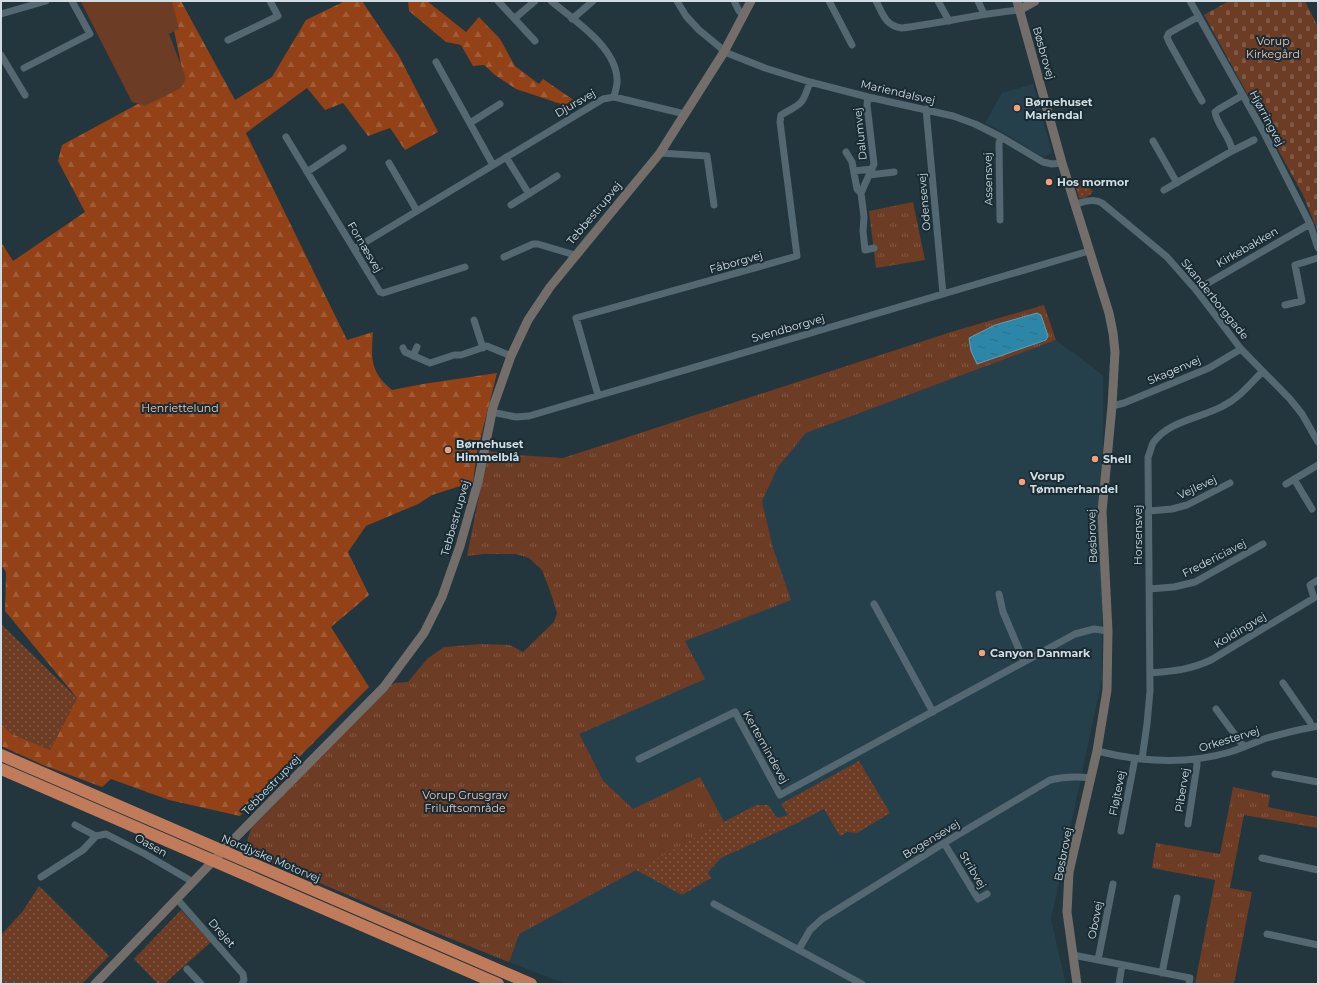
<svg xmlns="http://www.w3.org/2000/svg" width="1319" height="985" font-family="Montserrat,sans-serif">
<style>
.built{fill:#26404b}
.grass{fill:url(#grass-dots)}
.forest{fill:url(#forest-firs)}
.cemetery{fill:url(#cemetery-stones)}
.park{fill:url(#park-tufts)}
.pitch{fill:#6c3c25}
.water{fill:url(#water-ripples);stroke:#5ea0b9}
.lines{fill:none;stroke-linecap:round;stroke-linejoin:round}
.street{stroke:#546871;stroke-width:7}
.secondary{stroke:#746e6a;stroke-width:9}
.highway{stroke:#c07b5b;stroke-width:12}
.poi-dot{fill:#f1a17c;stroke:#192b33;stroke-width:1.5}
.labels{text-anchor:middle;stroke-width:4;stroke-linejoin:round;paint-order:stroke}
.park-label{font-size:11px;fill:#f6c7b2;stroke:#192b33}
.street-label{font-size:11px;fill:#d1dde2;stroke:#192b33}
.poi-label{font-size:11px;font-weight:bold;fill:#d1dde2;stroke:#192b33;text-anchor:start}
</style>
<defs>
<pattern id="grass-dots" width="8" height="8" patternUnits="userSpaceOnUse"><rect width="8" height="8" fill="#6c3c25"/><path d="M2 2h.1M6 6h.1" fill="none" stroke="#805844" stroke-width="1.8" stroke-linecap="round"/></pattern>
<pattern id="forest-firs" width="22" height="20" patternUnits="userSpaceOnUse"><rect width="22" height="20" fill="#924216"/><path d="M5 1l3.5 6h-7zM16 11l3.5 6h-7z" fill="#a05d38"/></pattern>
<pattern id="cemetery-stones" width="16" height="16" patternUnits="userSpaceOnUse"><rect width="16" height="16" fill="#6c3c25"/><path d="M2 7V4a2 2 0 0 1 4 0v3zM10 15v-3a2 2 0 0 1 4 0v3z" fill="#805844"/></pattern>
<pattern id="park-tufts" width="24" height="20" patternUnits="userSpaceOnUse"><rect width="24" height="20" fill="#6c3c25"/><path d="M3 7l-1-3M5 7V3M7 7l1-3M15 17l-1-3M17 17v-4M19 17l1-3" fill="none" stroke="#805844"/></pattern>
<pattern id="water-ripples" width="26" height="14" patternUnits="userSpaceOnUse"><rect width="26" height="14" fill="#2c86a8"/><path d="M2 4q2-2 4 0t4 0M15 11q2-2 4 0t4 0" fill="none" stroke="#336e85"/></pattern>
</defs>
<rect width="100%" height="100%" fill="#23353d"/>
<path class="built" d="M1033,84L1052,153L1043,157L999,130L985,123L1002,93Z
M1056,340L1103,375L1102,679L1051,919L1066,984H566L509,962L519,934L724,822L700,777L633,809L603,781L579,733L705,679L684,641L773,548L762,501L778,467L806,433Z"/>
<path class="grass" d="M1081,181L1093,191C1090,196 1085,199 1079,198L1075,184Z
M1,624L77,698L50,750L12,734L1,724Z
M678,639L705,679L579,734L603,781L633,809L700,777L724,822L756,805H768L777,818L788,815L781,804L859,761L890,813L857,833L847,832L840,836L824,809L793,825L721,858L708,872L711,878L682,895L636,870L519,934L509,962L427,929L269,861L276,849L553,743Z
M39,886L109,956L82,984H1V935L23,911Z
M181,910L211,942L164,984H158L134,959Z"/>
<path class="forest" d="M168,1H181L235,100L272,77L306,20L345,1H362L399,56L438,132L405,150L390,128L368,136L343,103L325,110L307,88L246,133L347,340L373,332C371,359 370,372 392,390L423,384L497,373L477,452L473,482L432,495L418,504L366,526L348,552L369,595L331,627L369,687L240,816L169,800L111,779L102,787L43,765L1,746V724L12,734L50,750L77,698L5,611L6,572L1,565V242L13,261L85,212L58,161L62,145L184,79Z
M408,1H427L466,32L479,17L500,39L515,66L539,84L543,79L575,101L570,107L516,89L495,75L484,65L473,66L461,45L446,42L409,11Z"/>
<path class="cemetery" d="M1229,1H1305L1318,27V232L1303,195L1204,15Z"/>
<path class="park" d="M913,202L925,260L876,268L869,211Z
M1044,305L1056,340L806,433L778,467L762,501L773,548L791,600L685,641L705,679L579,733L603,781L633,809L700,777L724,822L519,934L509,962L427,929L260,857L247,841L251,829L380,695L394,683L408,682L427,659L444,647L481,644L510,645L523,652L554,622L557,613L550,591L542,570L529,558L516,554H484L467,556L488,451L517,455L563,458L951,332Z
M1233,787L1270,795L1268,807L1318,817V828L1244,815L1230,888L1252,892L1234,984H1195L1215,880L1152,868L1156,843L1220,854Z"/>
<path class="pitch" d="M83,1H172L179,29L169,34L186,78L181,88L145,106L132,102L81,2Z"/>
<path class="water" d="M1037,313L1041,315L1048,336L1046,340L977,364L971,351L969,338L995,325Z"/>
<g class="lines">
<path class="street" d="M498,1L535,41
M551,1C574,20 616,47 617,79C618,85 615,91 614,97
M677,1L686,16L699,30L727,53L765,68L810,82L868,97L953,116L975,124L1001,137L1043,162L1052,164L1062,163
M734,1L739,11L744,15
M829,1L852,45
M876,1C883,14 885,26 902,28C941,23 980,14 1019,10
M938,1L949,21
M978,1L984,14
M1190,1L1263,131L1310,224L1318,248
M1,14L46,1
M1198,17L1169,33L1167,37L1169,42L1202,101
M515,18L535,1
M572,19L593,1
M228,40L278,16L270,1
M1,55L25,95
M436,62L493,165
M24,68L90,34L72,1
M868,97L867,105L874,164L861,193L864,217L863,231L865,250L874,248
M926,109L943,294
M470,123L500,104
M286,137L380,292L383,293L465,267
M1153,141L1177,183
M1232,151L1254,140
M846,152L852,162L857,189L861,193
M660,153L707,156L714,205
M506,157L529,194
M389,163L417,211
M854,171L872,169
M307,172L343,148
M869,175L894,172
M1164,190L1232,151C1231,137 1217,126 1215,112L1219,109L1243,95
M1075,204C1084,202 1093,198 1102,203L1167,257L1196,290L1241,349L1290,399L1302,414L1318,442
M511,205L557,176
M1000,220L999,143L1001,137
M354,249L603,99L614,97L685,114
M504,257L533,244H538L575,255
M1196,290L1310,224
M1285,305L1302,301L1295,265L1318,258
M474,320L483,348
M403,348L405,352L430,363L454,355H461L487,346L511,356
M413,356L417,347
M598,395L576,318L797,256L780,122L781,115C802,103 802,106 810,82
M1112,406L1124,403L1209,368L1241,349
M491,412L516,417L529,416L1089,251
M1294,479L1312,509
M1286,484L1318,465
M1149,511L1172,509L1187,505L1230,483
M1149,589L1174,587L1195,582L1263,544
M999,594L1003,612L1024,661
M874,604L933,712
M1150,673C1174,671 1189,670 1211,660L1314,598L1310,585L1318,580
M1283,683L1310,722L1312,727
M1216,709L1244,747
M1097,751C1141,762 1186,765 1230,752C1243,748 1255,742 1267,738C1284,733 1301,729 1318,726
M639,759L735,712L780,795L1075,634L1094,629L1108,631
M1142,759L1147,724L1150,691L1148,457C1150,453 1151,447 1153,443C1168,421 1201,418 1223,406C1239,398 1250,384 1262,372
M1275,774L1318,782
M1188,824L1197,765V760
M75,825L96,836L106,834L145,854L193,882
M1121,831L1135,758
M944,843L978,899L987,894
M1262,858L1318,870
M41,877L83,850L96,836
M177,899L243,974L244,980L242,984
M714,904L862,984
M1267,934L1318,945
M799,949L810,930L822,919L944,843L1050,780C1065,776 1076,776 1091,778
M1073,955L1190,978L1189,984
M1098,960L1113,884
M187,969L201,984
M1162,973L1177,898
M1119,984L1122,965"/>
<path class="secondary" d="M1017,1L1062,163L1109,313L1113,333L1115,352L1112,406L1102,512L1108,631L1107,690L1097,751L1069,872L1067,912L1077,984
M1019,10L1035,1
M95,984L237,836L384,687L424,633L442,597L460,546L478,482L493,407L511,356L528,320L550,287L660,153L724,52L751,1"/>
<path class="highway" d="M1,755L531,984
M1,769L498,984"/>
</g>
<g class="poi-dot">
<circle cx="1017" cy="108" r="4"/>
<circle cx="1049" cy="182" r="4"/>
<circle cx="448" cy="450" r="4"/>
<circle cx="1095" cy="459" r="4"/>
<circle cx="1022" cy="482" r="4"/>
<circle cx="982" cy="653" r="4"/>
</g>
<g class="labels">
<g class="park-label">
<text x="1273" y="45">Vorup<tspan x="1273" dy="13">Kirkegård</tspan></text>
<text x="180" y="412">Henriettelund</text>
<text x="465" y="799">Vorup Grusgrav<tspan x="465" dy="13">Friluftsområde</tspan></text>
</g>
<g class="street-label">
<text transform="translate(1044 53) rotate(74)" y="4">Bøsbrovej</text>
<text transform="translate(898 92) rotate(13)" y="4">Mariendalsvej</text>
<text transform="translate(575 103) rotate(-30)" y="4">Djursvej</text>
<text transform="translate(1267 118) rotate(62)" y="4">Hjørringvej</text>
<text transform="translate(860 134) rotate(-96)" y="4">Dalumvej</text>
<text transform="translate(988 179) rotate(-91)" y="4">Assensvej</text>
<text transform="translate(924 202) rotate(-95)" y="4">Odensevej</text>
<text transform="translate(594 213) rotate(-50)" y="4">Tebbestrupvej</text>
<text transform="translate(365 247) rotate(59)" y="4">Fornæsvej</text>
<text transform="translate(1247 247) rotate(-30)" y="4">Kirkebakken</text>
<text transform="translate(736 262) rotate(-16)" y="4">Fåborgvej</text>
<text transform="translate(1215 299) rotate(51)" y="4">Skanderborggade</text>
<text transform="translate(788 328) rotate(-16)" y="4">Svendborgvej</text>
<text transform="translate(1174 370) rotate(-23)" y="4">Skagenvej</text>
<text transform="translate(1197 487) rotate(-25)" y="4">Vejlevej</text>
<text transform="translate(455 518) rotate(-74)" y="4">Tebbestrupvej</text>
<text transform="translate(1138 535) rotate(-90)" y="4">Horsensvej</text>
<text transform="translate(1092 536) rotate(-92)" y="4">Bøsbrovej</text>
<text transform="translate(1214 558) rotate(-27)" y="4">Fredericiavej</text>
<text transform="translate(1240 630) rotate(-31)" y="4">Koldingvej</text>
<text transform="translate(1229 739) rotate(-17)" y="4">Orkestervej</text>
<text transform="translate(766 747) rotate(61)" y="4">Kertemindevej</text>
<text transform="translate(271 785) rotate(-46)" y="4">Tebbestrupvej</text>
<text transform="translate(1182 790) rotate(-81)" y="4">Pibervej</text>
<text transform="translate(1117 793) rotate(-79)" y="4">Fløjtevej</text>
<text transform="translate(931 839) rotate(-31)" y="4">Bogensevej</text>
<text transform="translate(151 845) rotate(29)" y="4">Oasen</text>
<text transform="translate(1063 854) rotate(-79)" y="4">Bøsbrovej</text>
<text transform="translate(271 858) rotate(23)" y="4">Nordjyske Motorvej</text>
<text transform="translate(973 870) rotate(59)" y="4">Stribvej</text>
<text transform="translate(1095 920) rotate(-79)" y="4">Obovej</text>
<text transform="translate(222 933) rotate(49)" y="4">Drejet</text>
</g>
<g class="poi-label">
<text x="1025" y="106">Børnehuset<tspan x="1025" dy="13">Mariendal</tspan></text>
<text x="1057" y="186">Hos mormor</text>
<text x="456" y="448">Børnehuset<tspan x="456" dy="13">Himmelblå</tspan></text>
<text x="1103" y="463">Shell</text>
<text x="1030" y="480">Vorup<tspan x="1030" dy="13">Tømmerhandel</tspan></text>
<text x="990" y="657">Canyon Danmark</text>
</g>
</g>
<rect width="1319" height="985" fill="none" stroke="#d1dde2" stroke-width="4"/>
</svg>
